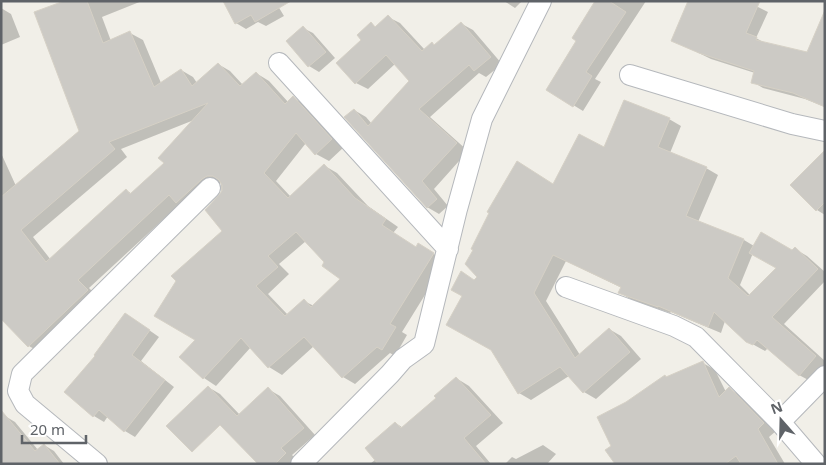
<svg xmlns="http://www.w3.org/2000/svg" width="826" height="465" font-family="'Noto Sans',sans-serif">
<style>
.shadow{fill:#0003;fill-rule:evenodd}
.building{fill:#cccac5;stroke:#d6d1c6;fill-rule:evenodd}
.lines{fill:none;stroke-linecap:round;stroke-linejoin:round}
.minor-casing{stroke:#b5b8bc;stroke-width:22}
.minor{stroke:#fff;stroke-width:20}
</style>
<rect width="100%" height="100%" fill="#f1efe8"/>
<path class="shadow" d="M67,1H142L102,17L111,41L130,33L143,40L161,83L181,70L193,77L197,83L218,64L230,71L243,85L256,73L269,81L289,103L293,98L306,105L344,147L329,161L316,154L306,143L276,181L291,197L325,166L337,173L368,206L398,227L393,233L416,248L418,245L446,261L402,332L407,335L395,356L390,353L355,384L343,377L314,346L282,375L269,367L251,347L216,386L204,378L180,357L197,340L224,231L221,183L180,204L89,288L99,298L41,353L29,346L1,243V153L16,186L80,131ZM194,120L166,163L132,194L126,190L51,260L33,237L127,157L121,149ZM306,241L342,279L314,306L304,301L288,315L268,294L289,274L279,264Z
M275,1L284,16L266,26L258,22L246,29L236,23Z
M504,1H522L515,8Z
M597,1H646L595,79L601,82L583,111L547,89L578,40Z
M746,1L768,12L756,38L765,43L808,54L825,29V107L805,99L763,88L753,82L755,73L711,59L672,40Z
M1,8L11,14L20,37L1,45Z
M388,17L400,23L425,50L432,44L435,46L462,24L473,30L502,64L486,77L479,73L430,117L468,151L434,189L448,206L439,214L427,207L354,110L366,117L372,124L411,81L395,64L368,89L356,83L363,40L371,24L376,27Z
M303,28L313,33L335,58L319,72L309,66Z
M669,119L681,126L670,153L706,168L718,175L698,222L744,240L754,246L793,252L795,249L807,256L825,272V281L784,324L825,361V367L812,382L799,375L768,348L765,351L747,341L725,321L721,333L671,312L670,313L632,300L620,293L622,288L566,261L546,301L580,355L609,329L621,336L641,359L596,399L584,392L569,376L531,400L519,393L492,350L475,281L554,185L605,148ZM753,253L778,268L751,296L740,285Z
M825,155V215L817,210Z
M126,314L159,337L141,361L174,387L135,437L125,431L108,416L104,422L94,416L66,392L97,356Z
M703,363L715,370L726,392L729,389L742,396L776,431L769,437L785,464H616L613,446L627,403L665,376L668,378Z
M456,378L469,386L503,423L476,446L491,464H370L376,459L396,423L403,428L437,398Z
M208,387L220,394L240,415L268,389L280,396L315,435L292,455L297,460L293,464H260Z
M5,416L15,422L38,450L44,445L54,451L64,464H1Z
M543,445L556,454L547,464H505L512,457L516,459Z"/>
<path class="building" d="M64,1H87L103,43L130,31L154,87L181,69L192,86L218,63L240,86L256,72L285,104L293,96L332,139L315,155L296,133L264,173L288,198L324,164L355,198L386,219L382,225L416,247L418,243L434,253L390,324L396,327L382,350L377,347L342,378L304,337L268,368L241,338L203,379L179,357L195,340L154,316L176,281L171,276L222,231L205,210L218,196L222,191V185L219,180L213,176H207L202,179L176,203L169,195L78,280L88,290L28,347L1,319V197L79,131L34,12ZM208,103L158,158L164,163L130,194L126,189L46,262L21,230L115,149L109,142ZM296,232L324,262L322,266L340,279L311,307L304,299L285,316L256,286L278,267L268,256Z
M223,1H291L255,22L251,15L235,24Z
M595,1H609L626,12L586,72L592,76L573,107L546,90L576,41L572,38Z
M688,1H760L746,33L757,37L756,40L807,52L825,10V107L793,93L751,83L754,71L699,53L671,41Z
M388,15L422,51L432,42L434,45L461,22L491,57L474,71L469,65L419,109L457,143L422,181L437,199L427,208L344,117L354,109L368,126L409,81L386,55L355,84L336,63L361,40L357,35L371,22L375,27Z
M303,26L326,52L308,67L286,41Z
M624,100L670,118L658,147L707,167L686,216L744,239L728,278L748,296L776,268L749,253L761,232L792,250L795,247L818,269L772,317L816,356L799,376L757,340L753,345L746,342L714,312L708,327L658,306V307L618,293L621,287L553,255L534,293L575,358L609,328L630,352L583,393L560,367L518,394L491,350L446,325L462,296L451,290L461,271L474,280L477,277L465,264L473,250L471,249L489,213L487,212L517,161L553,184L579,134L604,147Z
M825,150V202L816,211L790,185Z
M125,313L150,330L132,355L165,380L124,432L99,410L93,417L64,392L95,356L94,355Z
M703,361L719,397L729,387L764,423L758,429L778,464H741L736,456L725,464H615L605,450L611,446L597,417L626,402L665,375L666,377Z
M456,377L491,415L464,438L486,464H378L365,448L395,422L401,428L436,398L434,396Z
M208,386L237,416L268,387L304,428L281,448L286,453L275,464H258L220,425L192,452L166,426Z
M1,410L35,451L44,444L60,464H1Z"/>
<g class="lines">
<g class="minor-casing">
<path id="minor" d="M279,63L448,249
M630,75L792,124L825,131
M566,287L674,326L696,337L780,422L816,464
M780,422L825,376
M97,464L25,404L18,391L22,374L210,188
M301,464L390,374L403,359L424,344L457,209L482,119L541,1"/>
</g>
<use href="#minor" class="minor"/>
</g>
<rect width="826" height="465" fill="none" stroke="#5f6368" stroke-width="5"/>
<g transform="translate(781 420) rotate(340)" stroke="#ffffff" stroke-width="4" paint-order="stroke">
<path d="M0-4L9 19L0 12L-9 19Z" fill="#5f6368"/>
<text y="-8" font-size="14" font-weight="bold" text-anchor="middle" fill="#5f6368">N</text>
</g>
<path d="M22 435v8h64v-8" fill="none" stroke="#5f6368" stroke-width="2.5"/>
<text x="30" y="435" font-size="15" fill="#5f6368" stroke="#ffffff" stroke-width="4" paint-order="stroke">20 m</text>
</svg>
